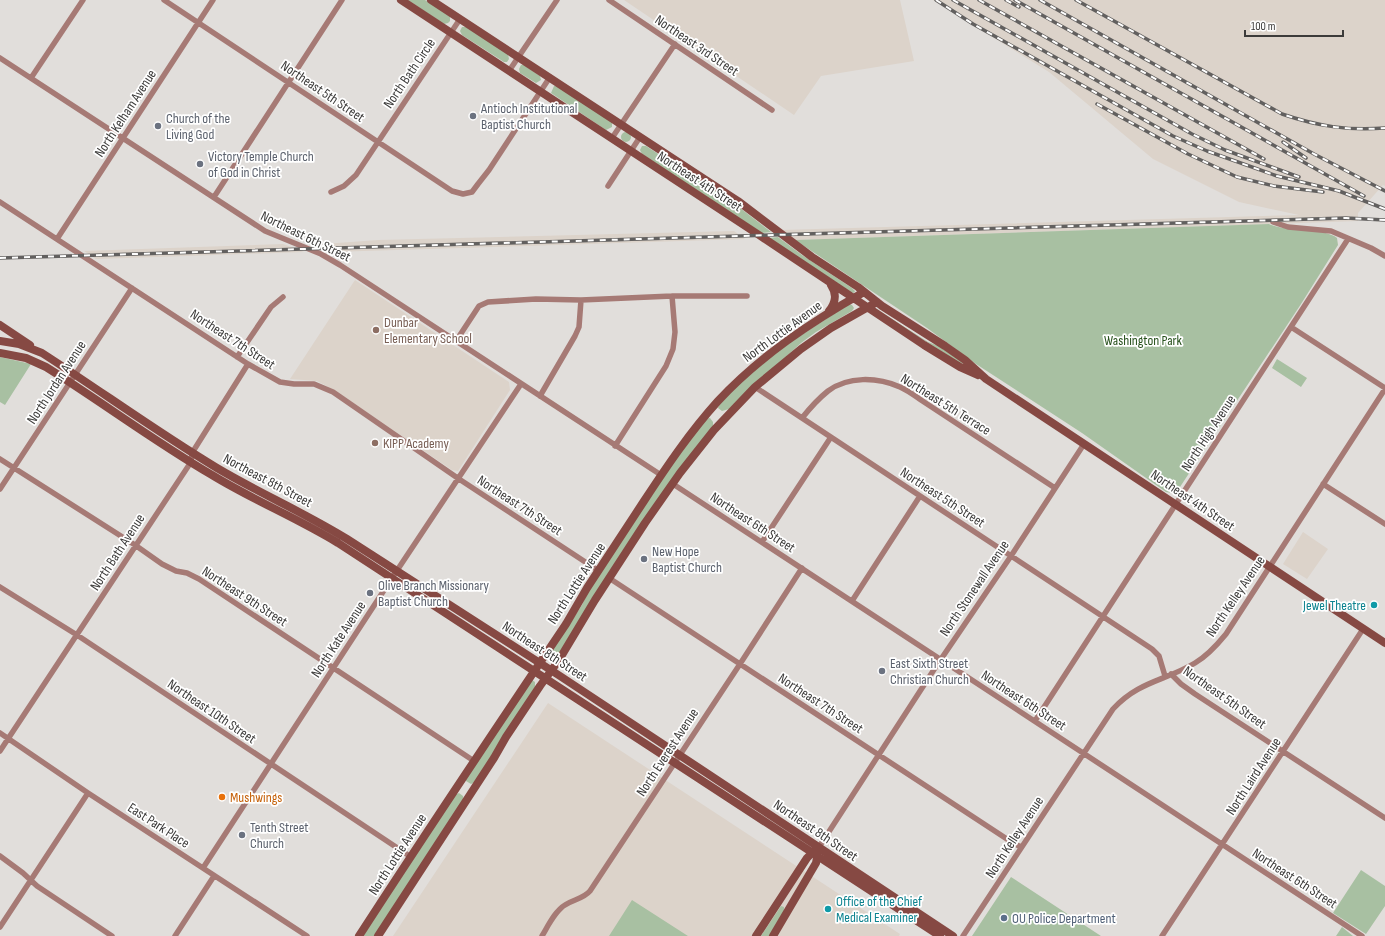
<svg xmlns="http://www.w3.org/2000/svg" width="1385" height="936" font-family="'Sofia Sans Condensed',sans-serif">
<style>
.built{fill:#dcd3ca}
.green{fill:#a8c0a2}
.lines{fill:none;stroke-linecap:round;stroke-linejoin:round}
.street{stroke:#a67a75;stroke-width:5.5}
.secondary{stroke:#864943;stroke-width:8}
.rail-casing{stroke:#62605f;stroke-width:3.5}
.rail{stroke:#fff;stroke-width:2;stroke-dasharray:6;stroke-linecap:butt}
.worship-dot{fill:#6b7280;stroke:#fff;stroke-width:1.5}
.education-dot{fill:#8d6e63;stroke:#fff;stroke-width:1.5}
.culture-dot{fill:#0f9aa8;stroke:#fff;stroke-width:1.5}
.food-dot{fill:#e8710a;stroke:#fff;stroke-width:1.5}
.service-dot{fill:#5c6f8a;stroke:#fff;stroke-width:1.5}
.labels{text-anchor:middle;stroke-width:3.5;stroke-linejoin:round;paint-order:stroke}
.street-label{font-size:14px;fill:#3c3b3a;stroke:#fff}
.worship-label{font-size:14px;fill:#5b616d;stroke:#fff;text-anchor:start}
.education-label{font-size:14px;fill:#785e54;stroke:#fff;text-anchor:start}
.park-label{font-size:14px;fill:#26501b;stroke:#fff}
.culture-label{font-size:14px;fill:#0d838f;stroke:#fff;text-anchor:end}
.food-label{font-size:14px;fill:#c56008;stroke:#fff;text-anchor:start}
.service-label{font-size:14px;fill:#4e5e75;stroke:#fff;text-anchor:start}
</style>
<rect width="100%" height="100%" fill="#e1dedb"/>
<path class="built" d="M624,0H900L914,61L821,76L794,115Z
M933,0H1385V186L1383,185L1358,213V221L795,240L781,230L1299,215L1239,202L1153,159L1049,72Z
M734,231L745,239L331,252L310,245L378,240Z
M283,244L304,252L96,259L84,251Z
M355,280L509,382L510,390L458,471L452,470L334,390L317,381L290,379Z
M1303,532L1328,549L1307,579L1283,564Z
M548,703L900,934L899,936H393Z"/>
<path class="green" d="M408,0H425L450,16V21L448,23L444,24Z
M462,27H466L508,54L509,59L507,62H504L462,35L460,31Z
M521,65H524L540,76L541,80L536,83L520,73L519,69Z
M554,86H557L612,122V127L606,130L551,93Z
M621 137a5 5 0 1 1 10 0a5 5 0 1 1-10 0Z
M642,146H646L731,201L771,232L762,233L642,154L640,150Z
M1269,224C1286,232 1326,228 1337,238L1338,245L1301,304L1178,490L1172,493L1166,492L1082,433L976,364L927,328L795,240Z
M778,237L802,255L852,288L855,291L854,293L851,292L769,238Z
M849,304L852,305L854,308L852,311L816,332L801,343L729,409L722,411L718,408L721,401L768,357Z
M881,312L928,342L939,346L963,363L962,364L880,313Z
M0,357L31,364L5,405L0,402Z
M1277,359L1307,378L1301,387L1272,368Z
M710,418L713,422V427L557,658L553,660L550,658V654L582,605L593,582L659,481L705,419Z
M532,680L535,682V687L475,782L471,784L466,781V776Z
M459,793L463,796L464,802L376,936H363L455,795Z
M1361,870L1385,886V906L1366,934L1333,913Z
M1011,877L1101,936H972Z
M632,900L688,936H609Z
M781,906L784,907V912L769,936H761Z
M1342,927L1353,936H1336Z"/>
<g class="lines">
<path class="street" d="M164,0L452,191L463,194L472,192L478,184L489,170L550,77
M609,0L772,110
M0,58L265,231L321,254L340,265L661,475
M509,71L557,0
M31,78L83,0
M612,138L675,44
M608,186L640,137
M331,192L344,186L356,175L460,19
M214,197L342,0
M0,202L248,364L280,382L294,384H314L333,392L459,479L599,571
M1273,222L1288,227L1331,231L1371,248L1385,256
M57,239L213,0
M1291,327L1385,388
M456,341L479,306L488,302L536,299L581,300L672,296H747
M237,357L271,307L283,297
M755,387L1152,649L1159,656L1165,676
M540,396L575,336L579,327L581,300
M802,418C810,408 818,399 828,391C848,376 877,377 900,387C907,390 914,395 921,400L1055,488
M615,446L666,366L673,349L675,332L672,296
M0,459L135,545L162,564L176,571L187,573L199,579L474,761
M673,484L1362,936
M1323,484L1385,524
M0,489L132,288
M762,542L831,437
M609,578L1013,843L1021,847
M0,587L77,635L411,857
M852,601L920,496
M1171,674L1181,684L1195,694L1385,818
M1035,721L1348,239
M0,733L88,793L307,936
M0,751L191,462L192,453L248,364
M819,847L935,668L1011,556L1084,444
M0,856L23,873L37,886L112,936
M203,868L392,578L521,384
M0,927L88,793
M175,936L214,876
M542,936C548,926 555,911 565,905C574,899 583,899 590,891L740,664L802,568
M963,936L1113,709C1139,681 1165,681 1195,663C1207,656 1217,645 1226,634L1385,389
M1162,936L1363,629"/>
<path class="secondary" d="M401,0L759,235L924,345L960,367L978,375
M431,0L738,201L812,257L858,287L882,306L945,346L965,360L986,379L1385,643
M829,311C836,302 837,294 831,285
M0,325L30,345
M0,341L19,344L42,353C101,391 157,432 217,468C259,493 305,513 347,539L560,676L953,936
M0,353L26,358L46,367C102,402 155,442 212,475C253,500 297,518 338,543L940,936
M359,936C427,831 496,728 566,624C573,612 580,600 587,588C606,559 625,530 644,501C667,466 690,432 718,401C760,356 811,322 864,292
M378,936L494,758L506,737L540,686L559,660L595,600L645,523L680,473L714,430L755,387L801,349L831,328L877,302
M756,936L807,858L815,850
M773,936L816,863L818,852"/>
<g class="rail-casing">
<path id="rail" d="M936,0L973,24L1173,136L1207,151L1277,176L1339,191L1385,209
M953,0L1192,134L1225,150L1299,177
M979,0L1264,159
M1006,0L1019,7
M1015,0L1364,196
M1040,0L1314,154L1385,191
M1076,0L1282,114C1317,126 1348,131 1385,128
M1097,104L1188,154L1237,177L1274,186L1323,192
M1283,142L1306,158
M0,258L1346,218L1385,220"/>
</g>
<use href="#rail" class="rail"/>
</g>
<g class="worship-dot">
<circle cx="473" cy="116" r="4"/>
<circle cx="158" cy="126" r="4"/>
<circle cx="200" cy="164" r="4"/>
<circle cx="644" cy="559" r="4"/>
<circle cx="370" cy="593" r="4"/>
<circle cx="882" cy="671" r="4"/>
<circle cx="242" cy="835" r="4"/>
</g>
<g class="education-dot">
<circle cx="376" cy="330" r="4"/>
<circle cx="375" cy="443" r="4"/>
</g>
<g class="culture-dot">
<circle cx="1374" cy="605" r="4"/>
<circle cx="828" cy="909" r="4"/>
</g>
<circle class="food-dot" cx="222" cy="797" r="4"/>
<circle class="service-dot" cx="1004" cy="918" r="4"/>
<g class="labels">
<g class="street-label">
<text transform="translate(697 45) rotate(34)" y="5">Northeast 3rd Street</text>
<text transform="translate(409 73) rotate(-56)" y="5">North Bath Circle</text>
<text transform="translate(323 91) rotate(34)" y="5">Northeast 5th Street</text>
<text transform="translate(125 113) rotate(-57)" y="5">North Kelham Avenue</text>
<text transform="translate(700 181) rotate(33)" y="5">Northeast 4th Street</text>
<text transform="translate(306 236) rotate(26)" y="5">Northeast 6th Street</text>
<text transform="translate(782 331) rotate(-36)" y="5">North Lottie Avenue</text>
<text transform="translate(233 339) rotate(33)" y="5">Northeast 7th Street</text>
<text transform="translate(56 382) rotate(-57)" y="5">North Jordan Avenue</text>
<text transform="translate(946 404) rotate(32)" y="5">Northeast 5th Terrace</text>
<text transform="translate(1208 433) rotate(-57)" y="5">North High Avenue</text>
<text transform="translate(268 480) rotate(28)" y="5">Northeast 8th Street</text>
<text transform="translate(943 497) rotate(33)" y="5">Northeast 5th Street</text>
<text transform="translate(1193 500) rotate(34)" y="5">Northeast 4th Street</text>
<text transform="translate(520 505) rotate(33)" y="5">Northeast 7th Street</text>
<text transform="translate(753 522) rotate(33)" y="5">Northeast 6th Street</text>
<text transform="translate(117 552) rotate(-57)" y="5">North Bath Avenue</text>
<text transform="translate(576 583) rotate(-57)" y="5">North Lottie Avenue</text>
<text transform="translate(974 588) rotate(-56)" y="5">North Stonewall Avenue</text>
<text transform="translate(245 596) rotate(33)" y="5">Northeast 9th Street</text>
<text transform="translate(1235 596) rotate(-56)" y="5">North Kelley Avenue</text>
<text transform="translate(338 639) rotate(-57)" y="5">North Kate Avenue</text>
<text transform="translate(545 651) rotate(33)" y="5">Northeast 8th Street</text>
<text transform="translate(1225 697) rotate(35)" y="5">Northeast 5th Street</text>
<text transform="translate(1024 700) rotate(33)" y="5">Northeast 6th Street</text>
<text transform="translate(821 703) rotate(33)" y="5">Northeast 7th Street</text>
<text transform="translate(212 711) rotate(34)" y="5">Northeast 10th Street</text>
<text transform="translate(667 752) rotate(-57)" y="5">North Everest Avenue</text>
<text transform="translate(1253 776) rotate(-57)" y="5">North Laird Avenue</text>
<text transform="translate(159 825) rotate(33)" y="5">East Park Place</text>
<text transform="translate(816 830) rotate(34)" y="5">Northeast 8th Street</text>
<text transform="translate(1014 837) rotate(-57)" y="5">North Kelley Avenue</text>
<text transform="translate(397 854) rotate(-57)" y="5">North Lottie Avenue</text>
<text transform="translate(1295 878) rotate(33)" y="5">Northeast 6th Street</text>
</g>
<g class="worship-label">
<text x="481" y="113">Antioch Institutional<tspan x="481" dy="16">Baptist Church</tspan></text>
<text x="166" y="123">Church of the<tspan x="166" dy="16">Living God</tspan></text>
<text x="208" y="161">Victory Temple Church<tspan x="208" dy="16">of God in Christ</tspan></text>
<text x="652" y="556">New Hope<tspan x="652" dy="16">Baptist Church</tspan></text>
<text x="378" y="590">Olive Branch Missionary<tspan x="378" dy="16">Baptist Church</tspan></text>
<text x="890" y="668">East Sixth Street<tspan x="890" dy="16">Christian Church</tspan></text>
<text x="250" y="832">Tenth Street<tspan x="250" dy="16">Church</tspan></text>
</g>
<g class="education-label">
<text x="384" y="327">Dunbar<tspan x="384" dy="16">Elementary School</tspan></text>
<text x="383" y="448">KIPP Academy</text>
</g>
<g class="park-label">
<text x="1143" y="345">Washington Park</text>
</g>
<g class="culture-label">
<text x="1366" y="610">Jewel Theatre</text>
<text x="836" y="906" text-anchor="start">Office of the Chief<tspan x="836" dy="16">Medical Examiner</tspan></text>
</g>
<g class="food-label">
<text x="230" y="802">Mushwings</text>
</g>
<g class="service-label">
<text x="1012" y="923">OU Police Department</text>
</g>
</g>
<path d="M1245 30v6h98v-6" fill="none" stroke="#3c3b3a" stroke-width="2"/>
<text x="1251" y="30" font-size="12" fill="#3c3b3a" stroke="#ffffff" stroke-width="3" paint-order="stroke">100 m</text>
</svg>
